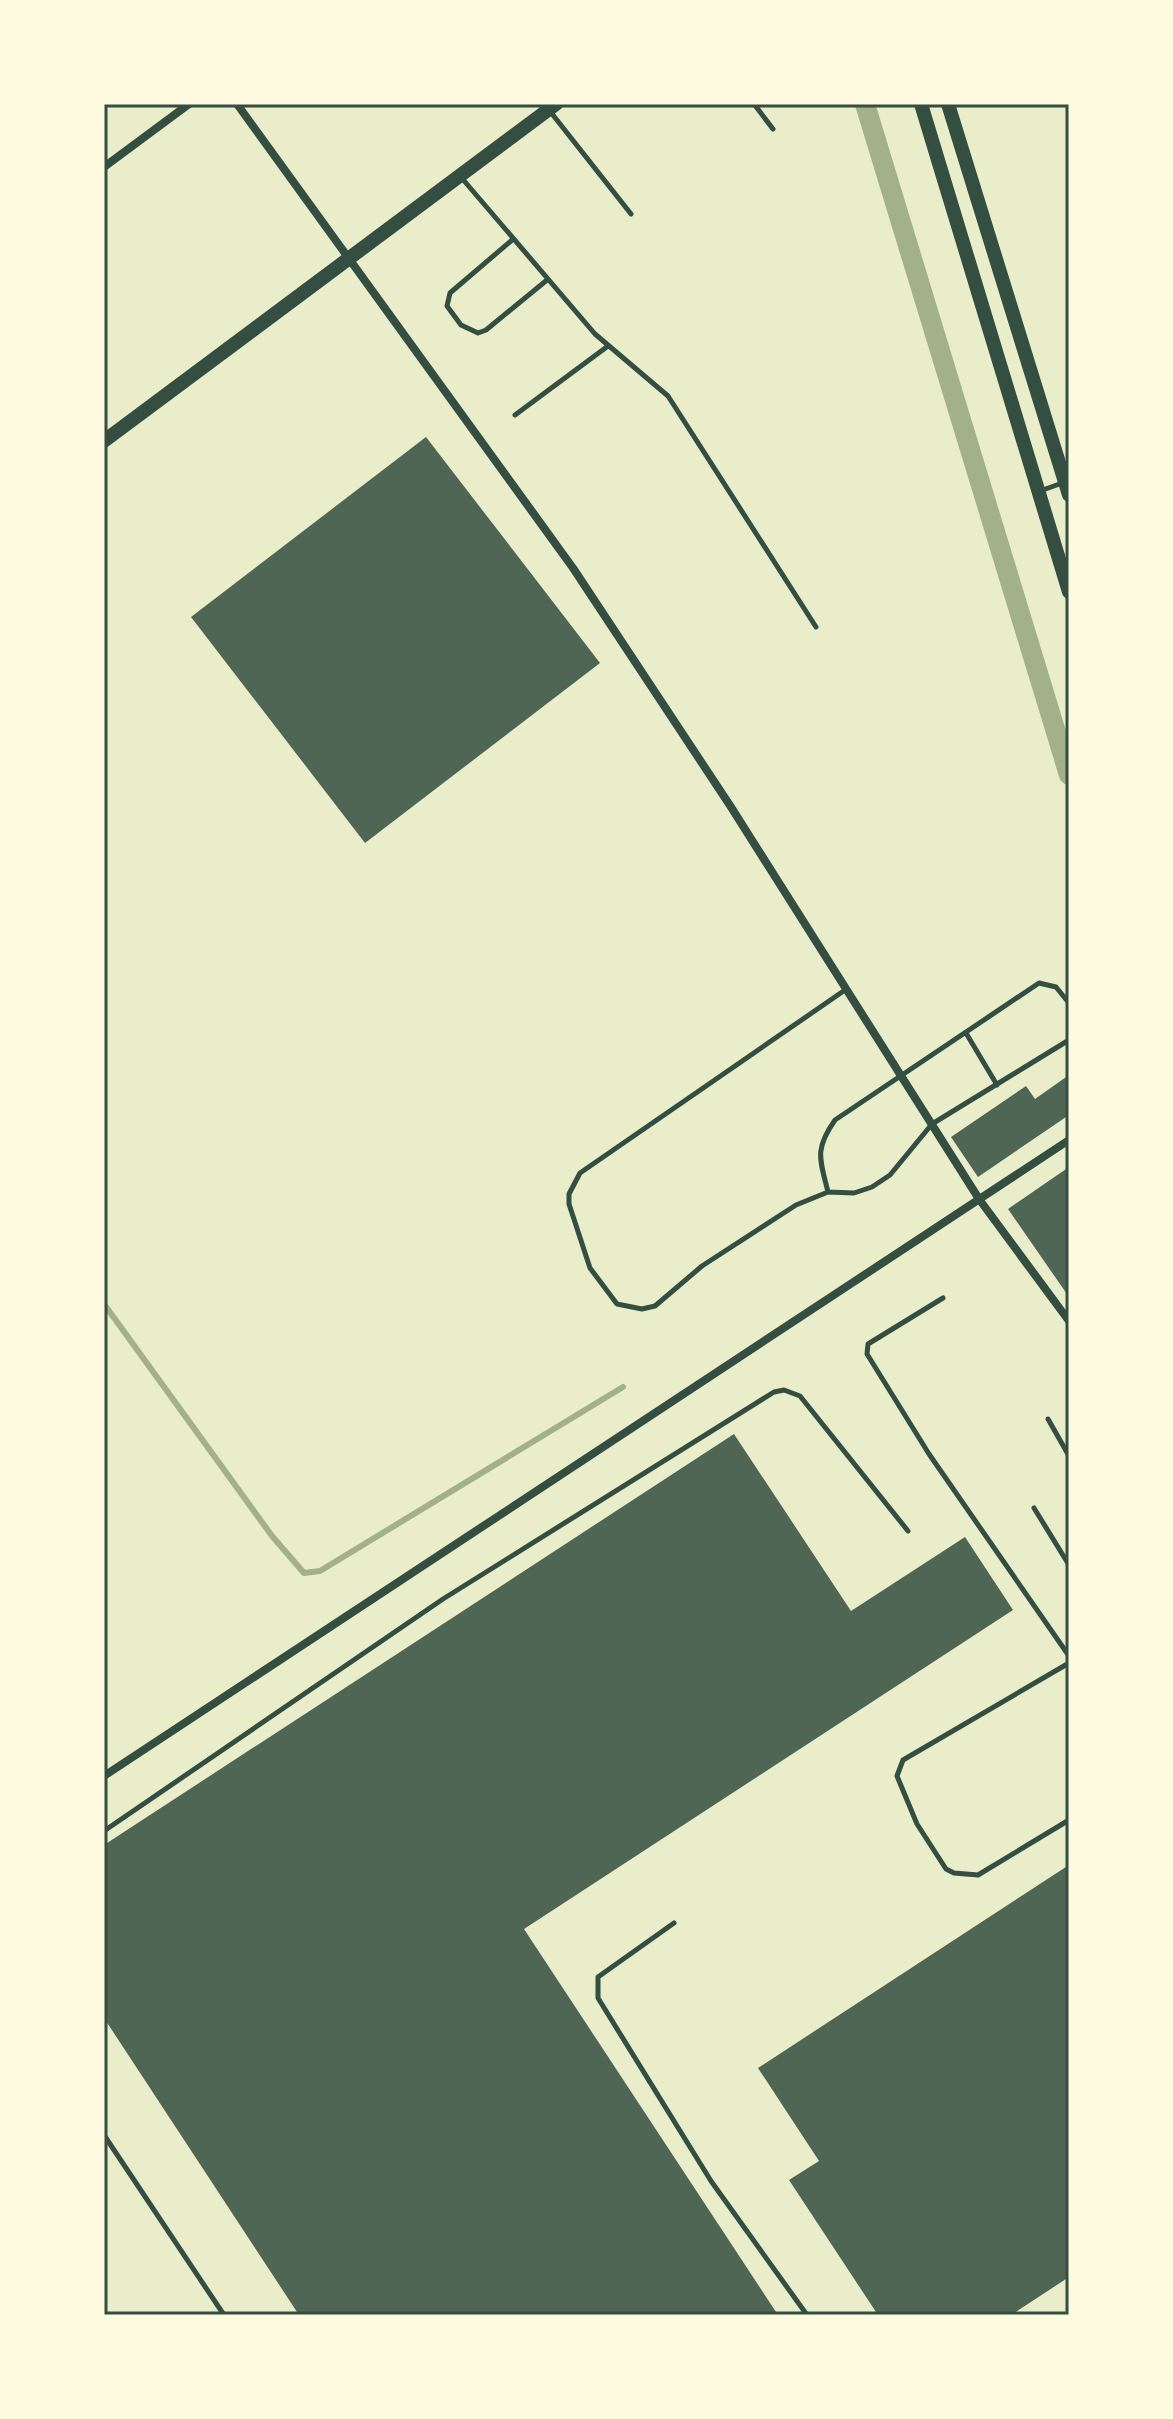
<svg xmlns="http://www.w3.org/2000/svg" width="1173" height="2419" font-family="'IBM Plex Serif',serif">
<style>
.lines{fill:none;stroke-linecap:round;stroke-linejoin:round}
.stream{stroke:#a3b18a;stroke-width:6}
.canal{stroke:#a3b18a;stroke-width:20}
.building{fill:#4f6655}
.service{stroke:#344e41;stroke-width:5}
.minor{stroke:#344e41;stroke-width:8}
.secondary{stroke:#344e41;stroke-width:14}
.neatline{fill:none;stroke:#344e41;stroke-width:3}
</style>
<rect width="100%" height="100%" fill="#e9edc9"/>
<g class="lines">
<path class="stream" d="M104,1304L272,1536L304,1573L320,1571L623,1387"/>
<path class="canal" d="M865,104L1069,775"/>
</g>
<path class="building" d="M426,437L600,663L365,843L191,617Z
M1069,1075V1115L978,1177L951,1137L1026,1086L1035,1099Z
M1069,1167V1297L1008,1209Z
M734,1434L851,1611L965,1537L1013,1610L524,1929L778,2315H299L104,2018V1845Z
M1069,1865V2277L1011,2315H878L789,2180L819,2161L758,2068Z"/>
<g class="lines">
<path class="service" d="M754,104L773,129
M549,110L631,214
M460,176L595,334L668,396L816,627
M512,240L450,293L447,306L461,325L478,333L486,330L547,280
M515,415L608,346
M1040,491L1065,482
M845,990L580,1173L569,1194V1204L590,1268L617,1304L642,1309L655,1306L702,1266L796,1205L828,1192L854,1193L872,1187L890,1175L932,1124L1069,1040
M966,1033L997,1085
M828,1192C820,1159 814,1150 835,1120L1039,983L1056,987L1069,1003
M943,1298L868,1344L867,1354L929,1454L1069,1656
M1048,1419L1069,1456
M1034,1508L1069,1565
M1069,1663L903,1760L897,1776L917,1824L946,1869L954,1873L978,1875L1069,1820
M104,1831L443,1599L774,1392L784,1390L800,1396L908,1531
M674,1923L598,1977V1998L711,2181L807,2315
M104,2135L224,2315"/>
<path class="minor" d="M237,104L573,568L731,807L979,1199L1069,1321
M104,167L189,104
M104,1776L1069,1140"/>
<path class="secondary" d="M921,104L1069,592
M948,104L1069,495
M104,441L556,104"/>
</g>
<rect width="1173" height="2419" fill="none" stroke="#fefae0" stroke-width="212"/>
<rect x="106" y="106" width="961" height="2207" class="neatline"/>
</svg>
